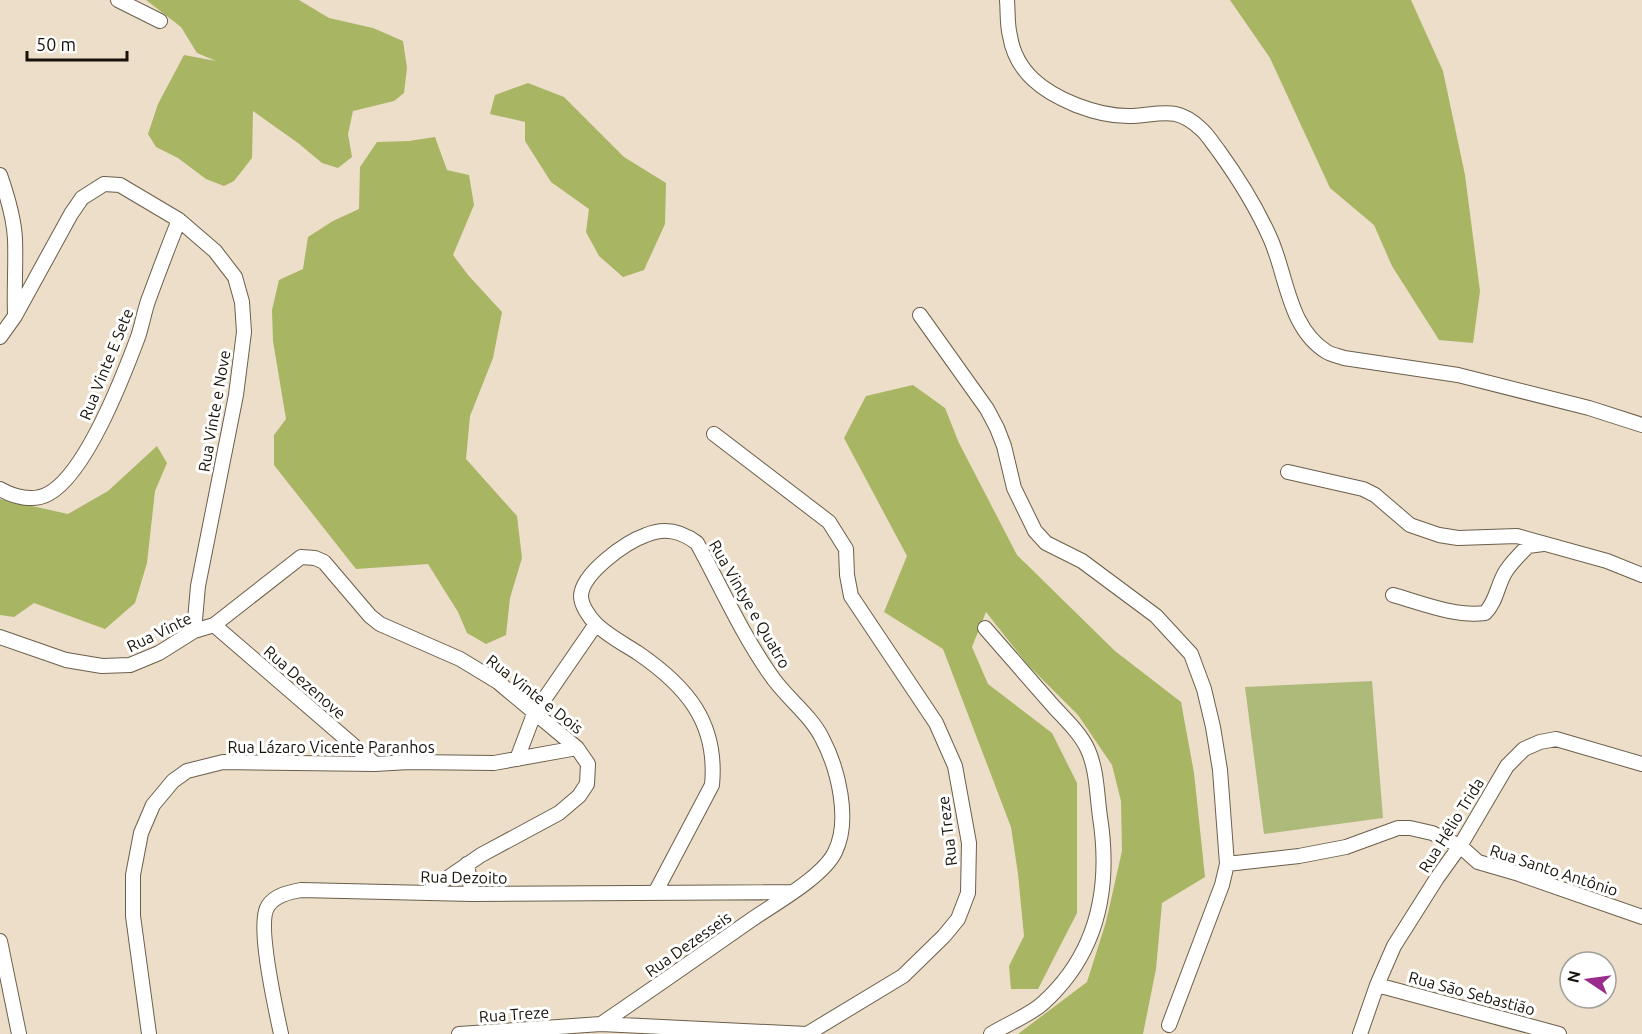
<svg xmlns="http://www.w3.org/2000/svg" width="1642" height="1034" font-family="Ubuntu,sans-serif">
<style>
.green{fill:#aeba7a}
.forest{fill:#a8b563}
.lines{fill:none;stroke-linecap:round;stroke-linejoin:round}
.minor-casing{stroke:#6b5f4b;stroke-width:16}
.minor{stroke:#fff;stroke-width:14}
.labels{text-anchor:middle;stroke-width:6;stroke-linejoin:round;paint-order:stroke}
.street-label{font-size:16px;fill:#17120a;stroke:#fff}
</style>
<rect width="100%" height="100%" fill="#ecdec8"/>
<path class="green" d="M1372,681L1383,818L1264,834L1245,687Z"/>
<path class="forest" d="M146,0H299L329,18L373,28L403,41L407,68L404,93L394,101L353,111L348,134L352,157L338,168L322,163L298,143L253,111L252,158L234,181L224,186L206,179L178,158L156,147L148,134L158,104L184,55L216,61L197,53L181,27Z
M1230,0H1411L1443,71L1465,175L1480,291L1473,343L1439,340L1392,266L1374,225L1330,188L1270,58Z
M528,83L564,97L624,157L666,183L665,224L644,270L623,277L599,256L586,232L589,209L551,182L525,141V122L490,114L495,95Z
M435,137L447,170L469,175L474,205L453,255L468,275L502,312L493,358L470,416L466,459L517,516L522,558L510,598L506,635L486,644L467,633L458,612L428,564L356,569L274,465V435L286,419L273,341L272,310L279,280L303,269L308,237L333,221L359,209L360,167L377,142L409,141Z
M913,385L945,408L959,443L1017,555L1115,651L1181,702L1194,773L1205,877L1162,903L1156,969L1143,1034H1018L1087,982L1106,922L1122,851L1121,801L1112,765L1078,715L1027,664L986,612L972,647L988,684L1052,733L1077,783V913L1038,989H1011L1009,966L1024,936L1018,874L1011,827L943,649L884,612L907,556L844,438L866,396Z
M157,446L167,463L155,491L147,563L135,603L105,629L34,603L14,617L0,615V499L68,514L108,491Z"/>
<g class="lines">
<g class="minor-casing">
<path id="minor" d="M118,0L160,21
M1007,0C1008,12 1007,25 1010,36C1016,73 1044,92 1076,105C1094,112 1113,117 1133,116C1162,114 1177,106 1201,129C1208,135 1213,144 1218,150C1239,179 1257,208 1271,240C1287,277 1289,329 1327,352C1332,355 1339,356 1344,358L1458,375L1589,408L1642,425
M0,175C7,195 14,218 15,239C16,264 14,289 15,314
M920,315L987,409L997,428L1004,446L1014,488L1035,531L1046,543L1082,561L1156,616L1191,654L1204,689L1213,727L1220,770L1227,864L1222,885L1169,1025
M0,337L15,316L71,214L82,198L104,184L120,185L179,220L215,251L235,277L242,302L244,332L236,395L198,586L194,631
M1288,472L1363,489L1375,495L1410,525L1439,535L1458,538L1517,536L1607,561L1642,575
M0,489C14,497 33,502 48,494C86,474 123,377 138,337C142,325 144,313 148,301C158,274 168,247 179,220
M1393,595C1422,603 1455,617 1485,613C1497,601 1497,585 1506,571C1512,562 1520,554 1528,546L1543,544
M214,625L375,764
M985,628C1008,654 1031,681 1054,707C1066,720 1081,734 1088,750C1097,770 1097,796 1100,817C1111,888 1098,954 1042,1004C1028,1016 1007,1024 991,1034
M0,637L66,660L102,666L130,665L159,653L194,631L214,625L301,557L315,558L324,562L370,616L380,624L460,659L498,682L577,748L588,764L587,784L579,796L559,813L481,855L427,892
M517,759L534,714L596,624
M467,864L472,894
M1227,864L1299,856L1346,847L1398,828H1410L1432,833L1460,846L1478,862L1516,873L1642,917
M0,941L19,1034
M1377,985L1559,1034
M601,1024C651,990 701,955 751,920C774,904 823,877 835,852C851,820 838,768 822,738C810,714 785,697 770,674C742,634 721,587 697,543C681,531 665,527 646,535C626,542 582,573 581,596C581,605 589,617 596,624C607,635 624,644 638,653C686,686 718,722 712,785L655,893
M149,1034L133,916V875L141,833L153,805L173,781L187,771L223,762L375,764L409,762L494,763L577,748
M281,1034C276,1010 256,923 268,906C275,895 290,892 301,890L472,894L793,892
M459,1034L601,1024L807,1034L903,976L944,936L958,919L968,893L969,843L955,766L936,723L851,596L847,575L846,549L829,522L714,434
M1360,1034L1377,985L1394,946L1437,878L1460,846L1507,766L1524,749L1540,742L1556,739L1642,764"/>
</g>
<use href="#minor" class="minor"/>
</g>
<g class="labels">
<g class="street-label">
<text transform="translate(106 364) rotate(-68)" y="6">Rua Vinte E Sete</text>
<text transform="translate(214 411) rotate(-80)" y="6">Rua Vinte e Nove</text>
<text transform="translate(750 604) rotate(60)" y="6">Rua Vintye e Quatro</text>
<text transform="translate(159 632) rotate(-26)" y="6">Rua Vinte</text>
<text transform="translate(305 682) rotate(41)" y="6">Rua Dezenove</text>
<text transform="translate(535 694) rotate(38)" y="6">Rua Vinte e Dois</text>
<text x="331" y="753">Rua Lázaro Vicente Paranhos</text>
<text transform="translate(1451 825) rotate(-58)" y="6">Rua Hélio Trida</text>
<text transform="translate(947 831) rotate(-97)" y="6">Rua Treze</text>
<text transform="translate(1554 870) rotate(18)" y="6">Rua Santo Antônio</text>
<text transform="translate(464 877) rotate(1)" y="6">Rua Dezoito</text>
<text transform="translate(688 944) rotate(-35)" y="6">Rua Dezesseis</text>
<text transform="translate(1472 993) rotate(15)" y="6">Rua São Sebastião</text>
<text transform="translate(514 1014) rotate(-4)" y="6">Rua Treze</text>
</g>
</g>
<g transform="translate(1588 980) rotate(283)"><circle r="28" fill="#ffffff" stroke="#a2a09d" stroke-width="1.5"/>
<path d="M0-4.5L10 22L0 15L-10 22Z" fill="#9a2c8b"/>
<text y="-9" font-size="16" font-weight="bold" text-anchor="middle" fill="#17120a">N</text>
</g>
<path d="M27 51v9h100v-9" fill="none" stroke="#17120a" stroke-width="3"/>
<text x="36" y="51" font-size="18" fill="#17120a" stroke="#ffffff" stroke-width="4.5" paint-order="stroke">50 m</text>
</svg>
